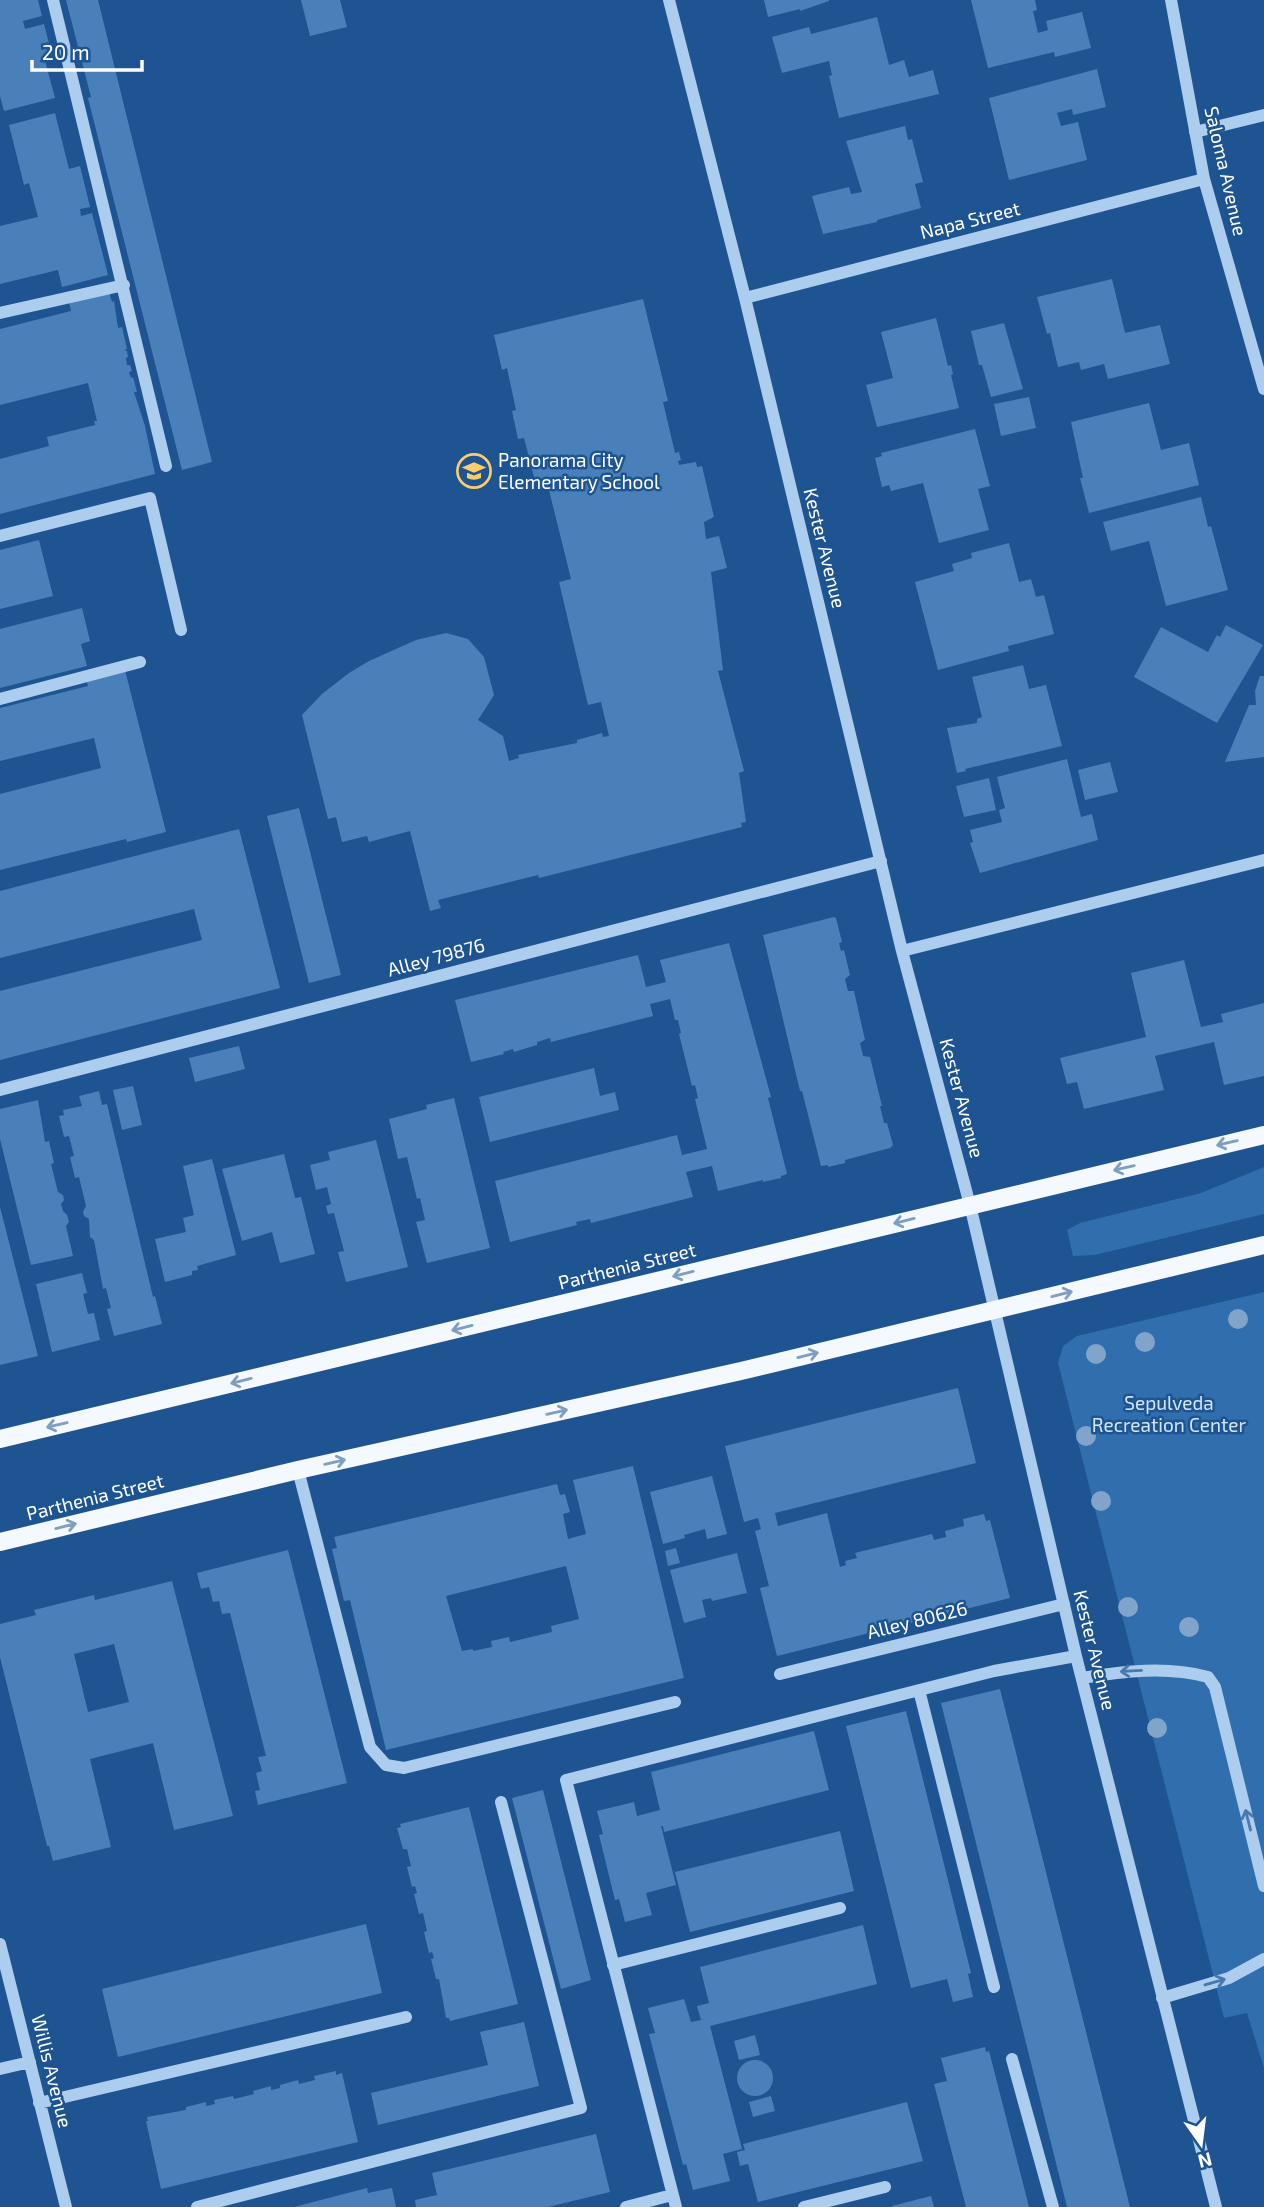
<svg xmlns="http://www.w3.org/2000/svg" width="1264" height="2207" font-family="'Exo 2',sans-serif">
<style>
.green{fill:#306eae}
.building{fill:#4a80b9;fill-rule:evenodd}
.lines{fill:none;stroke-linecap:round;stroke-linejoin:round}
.minor{stroke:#adcdee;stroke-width:12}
.major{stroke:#f4f8ff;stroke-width:18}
.tree{fill:#81a4cb}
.oneway{stroke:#7e9ec2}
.oneway2{stroke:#4878ad}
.labels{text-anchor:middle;stroke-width:5;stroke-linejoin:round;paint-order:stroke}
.street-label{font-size:19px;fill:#fff;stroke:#1d5491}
.poi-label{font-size:19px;fill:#fff;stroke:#1d5491;text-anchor:start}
.park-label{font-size:19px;fill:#d3e6fa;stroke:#1d5491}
</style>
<rect width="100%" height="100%" fill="#1d5491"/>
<path class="green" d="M1264,1167V1214L1095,1255L1073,1256L1067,1230L1080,1223L1201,1193Z
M1264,1292V2068L1247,2013L1224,2018L1058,1363L1063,1346L1077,1336Z"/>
<path class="building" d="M0,0H38L42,16L23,21L25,29L44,24L52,55L44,57L55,98L4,111L0,96Z
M66,0H98L212,462L182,470L88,98L91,97Z
M301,0H340L347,27L310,36Z
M764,0H829V1L800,11V9L768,17Z
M971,0H1035L1037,10L1033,11L1038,33L1048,30L1046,21L1082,12L1091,48L1055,57L1054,52L988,68Z
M877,17L889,65L904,60L909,77L933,70L939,94L839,118L829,76L832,75L829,61L782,73L772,37L809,27L811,34Z
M1097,69L1106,107L1073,115L1072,109L1057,113L1061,126L1078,122L1087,160L1009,180L989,98Z
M55,113L69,169L80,166L90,207L80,209L81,216L92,213L108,275L62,287L58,270L0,284V226L38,217L29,183L24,185L9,125Z
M905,126L908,140L912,139L923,182L915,184L921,208L877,220V222L823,234L812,196L849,187L851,194L862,192L846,141Z
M1112,279L1125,333L1160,325L1170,364L1108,379L1104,364L1081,370L1079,362L1058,367L1050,333L1047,334L1037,297Z
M109,292L112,302L114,301L118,328L122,327L127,349L124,350L127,351L128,357L126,358L127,365H130L132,371L129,372L131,378L133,377L137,392H134L145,426L155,474L0,514V459L49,446L47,437L95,425L94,421H97L88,383L0,405V329L71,311L69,302Z
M643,299L668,401L663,402L675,453L679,452L681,460L678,461L679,465L696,462L697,467L702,466L714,517L704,522L706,539L719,536L727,568L711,572L723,670L718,671L744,771L739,773L746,822L741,823L742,827L539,878L538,875L438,900L441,908L430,911L410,831L369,842L367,836L342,842L336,817L328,819L302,715L322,694L349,673L369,661L416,640L446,633L468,639L484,657L494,695L478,720L503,736L509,761L519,758L518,755L577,743V740L602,733L603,737L609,736L601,702L588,705L559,582L571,579L546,478L535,481L524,438L518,439L512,411L516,410L507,368L502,370L494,335Z
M936,318L948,366L951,365L953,374L951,375L959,408L877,427L866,385L893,378L881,332Z
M1004,323L1023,389L991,397L982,365H979L971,331Z
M1029,397L1036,428L1001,436L994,404Z
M1149,403L1161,450L1189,443L1199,485L1089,513L1080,478H1083L1071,422Z
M975,429L990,486L978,489L989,530L939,543L923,483L891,491L889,485L882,487L875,458L882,456L881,453Z
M1201,497L1208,527L1211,526L1228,590L1166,606L1149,541L1111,551L1103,522Z
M39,540L53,596L0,609V550Z
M1009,543L1019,582L1031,579L1036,597L1044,595L1054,634L1008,646L1009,651L938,670L915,582L954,571L952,564L972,558L971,553Z
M82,608L90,641L81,644L87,666L0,688V629Z
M1226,625L1263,645L1217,723L1134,677L1161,627L1208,652L1217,635L1220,637Z
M1023,665L1029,689L1046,685L1062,746L965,769L966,771L957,773L947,728L977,723V719L982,717L972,677Z
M125,670L166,832L127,842L126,839L0,870V794L101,768L94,738L0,761V708L88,686L86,679Z
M1260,676H1264V757L1225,762L1249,705H1256L1255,691Z
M1067,759L1081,817L1092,814L1098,840L980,873L970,843L973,842L970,830L1002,822L999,810L1005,808L997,777Z
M1110,762L1118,792L1085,800L1078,770Z
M989,778L996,810L964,817L956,786Z
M299,808L341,975L309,983L267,816Z
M239,829L280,988L0,1060V991L202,940L194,909L0,958V891Z
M834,917L836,918L842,942L839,943L841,951L844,950L850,975L845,979L848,991H854L865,1040L860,1043L863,1056L870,1057L882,1106H880L884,1123H887L893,1145L890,1148L845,1160V1163L828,1167V1165L821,1166L802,1091H800L763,935Z
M729,943L771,1097L768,1098L787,1174L781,1176V1178L763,1182V1180L718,1191L712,1166L686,1172L693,1197L591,1223L590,1219L576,1222L577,1225L510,1242L495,1181L677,1135L682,1155L707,1149L695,1099L698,1098L695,1085L692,1086L679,1034L681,1033L678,1020H675L670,999L650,1004L653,1016L551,1042L550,1038L537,1042V1045L514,1052L513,1049L503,1052L504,1054L471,1062L455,1000L638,955L646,987L666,982L660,960Z
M1184,960L1201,1027L1223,1022L1221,1014L1264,1003V1076L1224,1085L1214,1042L1155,1056L1164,1090L1084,1109L1077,1082L1067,1084L1060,1058L1146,1037L1131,973Z
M239,1046L245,1069L195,1082L189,1058Z
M594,1068L600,1096L615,1092L619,1110L490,1142L479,1097Z
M133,1086L142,1125L122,1130L113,1090Z
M99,1091L102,1105L107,1104L153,1297L155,1296L162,1324L114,1336L107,1309L111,1308L106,1288L103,1289L94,1240L90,1237L89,1219L84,1216L83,1212L86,1206L79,1177L75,1178L70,1157L74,1156L69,1136L64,1137L59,1116L64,1115L63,1110L82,1106L79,1096Z
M454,1098L490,1248L427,1263L416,1222L425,1220L420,1198L417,1199L407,1157L398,1159L389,1119L427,1109L426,1105Z
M38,1100L45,1142L49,1141L54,1163L51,1164L58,1192L63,1195L64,1200L61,1204L63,1211L67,1215L69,1222L66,1226L73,1256L31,1265L0,1139V1109Z
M376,1140L408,1267L346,1282L338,1252L344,1251L334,1213L328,1214L326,1206L331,1204L327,1187L316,1190L310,1165L330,1160L328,1152Z
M284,1154L295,1198L301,1197L315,1254L280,1263L272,1232L242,1241L222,1169Z
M212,1159L236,1255L197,1266L198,1270L192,1271V1275L165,1282L155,1239L186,1232L183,1218L194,1215L183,1166Z
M0,1207L38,1356L0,1365Z
M82,1273L87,1293L83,1294L88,1314L94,1313L100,1340L52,1352L36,1284Z
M958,1388L976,1463L775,1513L778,1526L827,1513L840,1567L846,1565L845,1561L857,1558L855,1553L932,1534L934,1540L946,1537L945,1531L964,1526L963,1519L984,1514L986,1521L990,1520L1010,1598L777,1656L760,1588L769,1586L755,1531L761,1529L758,1518L744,1522L725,1446Z
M633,1466L684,1678L386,1750L350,1600L344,1601L332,1549L337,1548L334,1537L557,1484L560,1495L565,1494L570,1512L563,1514L568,1539L586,1534L573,1480ZM566,1566L579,1619L551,1626L552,1632L510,1642L509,1637L491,1641L492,1647L473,1651V1649L462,1651L446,1596Z
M712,1476L727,1534L707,1539L705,1529L684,1535L685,1538L663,1544L650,1492Z
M676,1548L680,1563L668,1566L665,1551Z
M288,1550L347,1783L258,1805L255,1791L260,1790L256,1773L262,1771L258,1757L266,1756L230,1613L222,1614L219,1601L213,1602L209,1587L201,1589L197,1573Z
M737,1553L747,1593L712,1601L711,1598L702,1600L706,1617L684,1623L670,1570Z
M172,1581L233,1816L174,1830L153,1743L90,1759L111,1847L53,1861L49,1846H47L0,1657V1624L36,1615L34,1610L94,1595L95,1600ZM114,1644L129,1702L88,1712L74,1654Z
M1000,1689L1130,2207H1067L941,1703Z
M906,1711L971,1973L968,1974L973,1997L953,2002L947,1979L911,1988L846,1726Z
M814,1731L829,1790L664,1832L663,1826H661L676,1885L646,1893L652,1915L625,1922L619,1899L615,1900L599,1835L603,1834L597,1811L634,1802L637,1816L660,1810L651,1772Z
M543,1790L591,1980L561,1989L512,1798Z
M469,1807L518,2004L450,2021L449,2018H446L439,1979H436L431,1959L434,1958L432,1952L429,1953L424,1932L427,1931L423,1913L419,1914L414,1894L417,1893L415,1886L412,1887L407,1867L411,1866L407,1849H403L397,1828L401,1827L400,1824Z
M840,1831L854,1891L690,1932L675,1872Z
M366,1924L382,1993L118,2057L102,1989Z
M863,1925L877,1984L710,2026L742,2149L723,2154L730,2181L693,2190L686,2164L683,2165L649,2034L655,2033L648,2008L684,1999L691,2022L701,2020L697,2006L709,2003L700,1967Z
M524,2022L539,2086L378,2125L371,2093L488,2065L480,2032Z
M755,2035L760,2055L739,2060L734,2041Z
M985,2047L986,2052L989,2051L1029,2207H966L934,2084L947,2081L941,2058Z
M737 2078a18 18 0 1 1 36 0a18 18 0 1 1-36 0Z
M336,2071V2075L342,2073L358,2142L161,2189L146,2121H148L147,2117L186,2110V2107L206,2102V2106L215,2104L214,2100L233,2096L234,2099L254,2094L253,2091L271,2086V2090L280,2088V2085L298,2080L299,2084L315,2080L314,2076Z
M771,2096L775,2111L753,2117L749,2102Z
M907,2102L923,2161L758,2202L748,2164L740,2166L737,2152L745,2150L743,2144Z
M596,2134L610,2192L548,2207H416L415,2200L437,2195L432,2173Z
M367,2188L368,2193L392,2188L396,2207H294Z
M931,2196L934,2207H892V2206Z"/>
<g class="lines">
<path class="minor" d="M53,0L166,466
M669,0L745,298L902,951L970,1205L1076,1656L1216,2207
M1171,0L1204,179L1264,389
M1195,132L1264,115
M745,298L1204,179
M0,313L124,285
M0,536L150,498L181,630
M0,699L140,662
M902,951L1264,860
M0,1090L881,861
M298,1470L370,1747L386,1765L404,1768L675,1702
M780,1674L1064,1604
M1082,1678C1124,1671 1167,1666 1208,1677L1215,1687L1264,1886
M919,1690L994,1987
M0,1944L66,2207
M613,1965L840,1908
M1162,1998L1229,1978L1264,1959
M1012,2059L1053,2207
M0,2069L30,2062
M39,2103L406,2017
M197,2207L581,2108L501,1802
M626,2207L672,2195
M676,2207L566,1780L994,1671L1076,1656
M804,2207L885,2187"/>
<path class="major" d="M0,1439L1264,1135
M0,1542L298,1470L741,1371L1264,1245"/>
</g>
<g class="tree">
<circle cx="1238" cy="1319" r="10"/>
<circle cx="1145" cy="1342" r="10"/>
<circle cx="1096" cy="1354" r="10"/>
<circle cx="1086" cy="1436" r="10"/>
<circle cx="1101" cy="1501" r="10"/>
<circle cx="1128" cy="1607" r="10"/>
<circle cx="1189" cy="1627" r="10"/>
<circle cx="1157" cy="1728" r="10"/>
</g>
<defs><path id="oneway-shaft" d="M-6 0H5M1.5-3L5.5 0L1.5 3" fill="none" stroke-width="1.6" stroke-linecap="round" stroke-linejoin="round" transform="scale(1.75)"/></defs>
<g class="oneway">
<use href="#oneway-shaft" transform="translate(1227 1143) rotate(167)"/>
<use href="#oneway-shaft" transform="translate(1124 1168) rotate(167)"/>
<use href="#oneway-shaft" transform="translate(904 1221) rotate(166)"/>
<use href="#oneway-shaft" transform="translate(683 1274) rotate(166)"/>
<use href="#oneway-shaft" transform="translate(1062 1294) rotate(-14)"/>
<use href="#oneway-shaft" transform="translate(462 1328) rotate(166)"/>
<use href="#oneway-shaft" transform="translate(808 1355) rotate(-14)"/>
<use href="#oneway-shaft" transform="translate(241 1381) rotate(166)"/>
<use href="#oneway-shaft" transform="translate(557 1412) rotate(-13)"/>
<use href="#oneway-shaft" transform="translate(57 1425) rotate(167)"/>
<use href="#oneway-shaft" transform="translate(335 1462) rotate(-13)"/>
<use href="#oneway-shaft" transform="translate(66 1526) rotate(-14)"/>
</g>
<g class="oneway2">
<use href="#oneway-shaft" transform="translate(1131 1671) rotate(177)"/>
<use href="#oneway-shaft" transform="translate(1248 1820) rotate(-104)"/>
<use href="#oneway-shaft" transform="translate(1215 1982) rotate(-16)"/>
</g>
<defs>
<g id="school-ring" transform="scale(1.75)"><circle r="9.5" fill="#1d5491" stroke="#fdcd6b" stroke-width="1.5"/><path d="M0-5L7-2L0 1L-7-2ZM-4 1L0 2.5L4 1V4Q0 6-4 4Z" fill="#fdcd6b"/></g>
</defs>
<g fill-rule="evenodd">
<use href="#school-ring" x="474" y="471"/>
</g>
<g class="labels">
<g class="street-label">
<text transform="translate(1226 171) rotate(77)" y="7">Saloma Avenue</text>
<text transform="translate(970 220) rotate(-14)" y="7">Napa Street</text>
<text transform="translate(825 548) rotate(76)" y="7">Kester Avenue</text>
<text transform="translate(436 957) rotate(-15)" y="7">Alley 79876</text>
<text transform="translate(962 1098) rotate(75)" y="7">Kester Avenue</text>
<text transform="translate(627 1266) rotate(-14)" y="7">Parthenia Street</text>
<text transform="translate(95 1497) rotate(-14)" y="7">Parthenia Street</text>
<text transform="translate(917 1620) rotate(-14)" y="7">Alley 80626</text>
<text transform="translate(1095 1650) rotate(76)" y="7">Kester Avenue</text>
<text transform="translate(52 2071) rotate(76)" y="7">Willis Avenue</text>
</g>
<g class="poi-label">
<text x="498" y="467">Panorama City<tspan x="498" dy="22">Elementary School</tspan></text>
</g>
<g class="park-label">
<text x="1169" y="1410">Sepulveda<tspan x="1169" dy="22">Recreation Center</tspan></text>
</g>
</g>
<g transform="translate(1201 2144) rotate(166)" stroke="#1d5491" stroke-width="5" paint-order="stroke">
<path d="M0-5L12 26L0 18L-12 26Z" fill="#ffffff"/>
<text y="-10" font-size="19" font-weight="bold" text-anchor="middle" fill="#ffffff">N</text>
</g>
<path d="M32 60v10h110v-10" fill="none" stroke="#ffffff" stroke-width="3.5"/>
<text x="42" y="60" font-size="21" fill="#ffffff" stroke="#1d5491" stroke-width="5" paint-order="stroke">20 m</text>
</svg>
